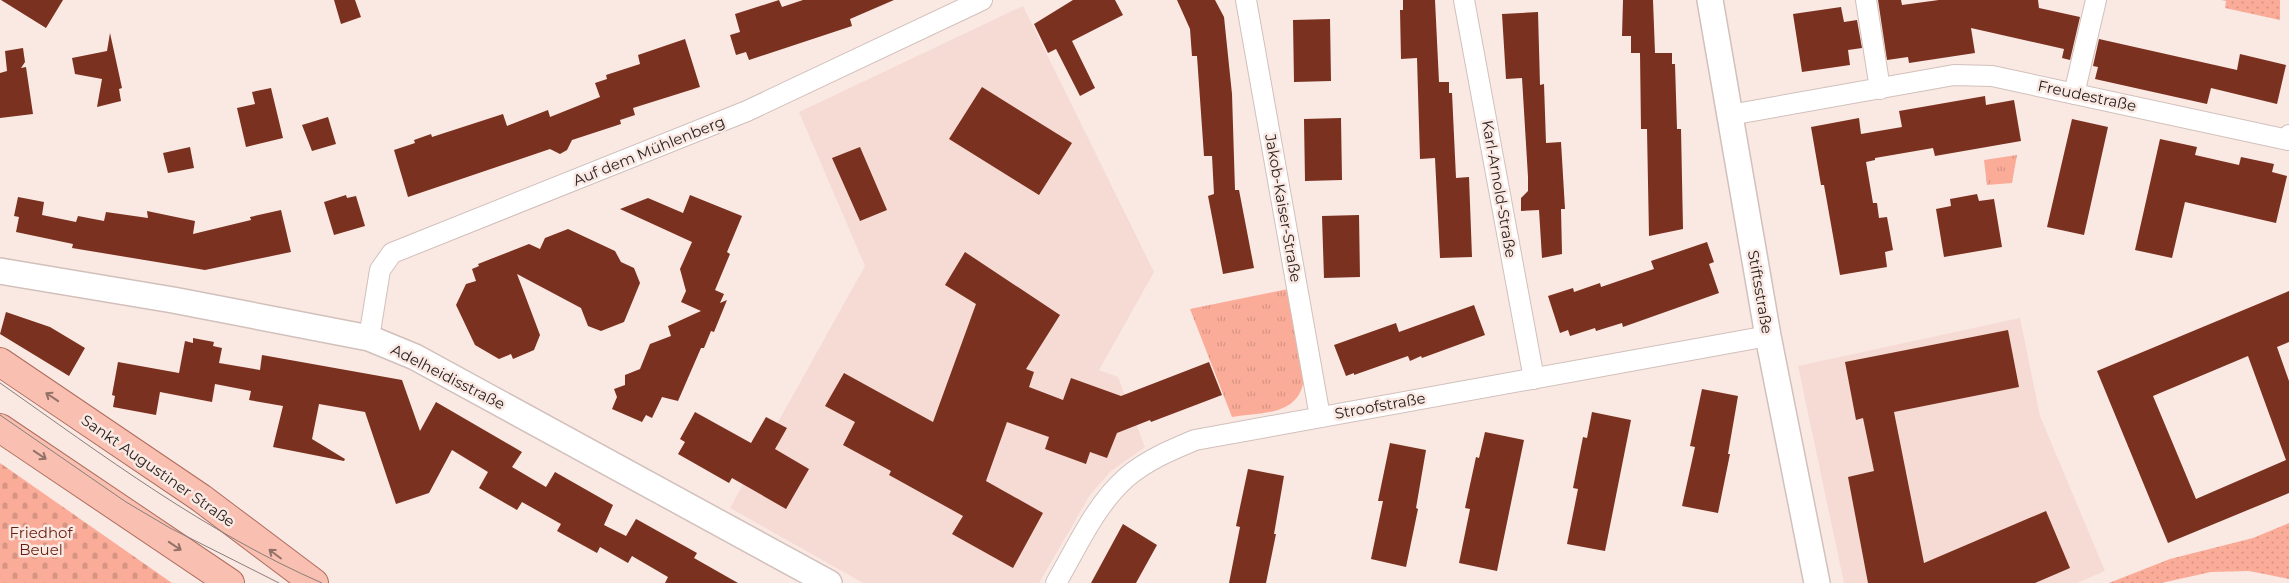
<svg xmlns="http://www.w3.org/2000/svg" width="2289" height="583" font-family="Montserrat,sans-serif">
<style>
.built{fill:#f6dbd4}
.grass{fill:url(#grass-dots)}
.cemetery{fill:url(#cemetery-stones)}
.park{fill:url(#park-tufts)}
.building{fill:#7a311f;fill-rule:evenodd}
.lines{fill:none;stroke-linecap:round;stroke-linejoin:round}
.minor-casing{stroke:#d1c0bb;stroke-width:22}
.tertiary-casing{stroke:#d1c0bb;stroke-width:28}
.primary-casing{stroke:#ae6d5d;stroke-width:30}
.minor{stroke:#fff;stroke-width:20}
.tertiary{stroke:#fff;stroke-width:25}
.primary{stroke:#f9bfb1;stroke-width:28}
.tram{stroke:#8a7e7a;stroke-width:1}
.oneway{stroke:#927169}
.labels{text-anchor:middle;stroke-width:5;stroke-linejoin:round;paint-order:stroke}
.street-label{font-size:15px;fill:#2a2321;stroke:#fae8e3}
.park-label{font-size:15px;fill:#691f0d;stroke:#fae8e3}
</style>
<defs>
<pattern id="grass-dots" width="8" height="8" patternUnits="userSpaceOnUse" patternTransform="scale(1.25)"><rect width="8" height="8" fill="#fbac98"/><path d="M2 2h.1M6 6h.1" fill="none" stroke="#d79483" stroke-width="1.8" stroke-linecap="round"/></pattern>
<pattern id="cemetery-stones" width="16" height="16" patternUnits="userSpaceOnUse" patternTransform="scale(1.25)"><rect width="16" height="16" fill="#fbac98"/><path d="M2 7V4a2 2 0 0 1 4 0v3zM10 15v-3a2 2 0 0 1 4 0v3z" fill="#d79483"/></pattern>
<pattern id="park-tufts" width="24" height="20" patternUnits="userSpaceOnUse" patternTransform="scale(1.25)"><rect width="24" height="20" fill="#fbac98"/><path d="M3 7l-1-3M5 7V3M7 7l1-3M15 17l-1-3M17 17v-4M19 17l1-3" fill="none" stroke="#d79483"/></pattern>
</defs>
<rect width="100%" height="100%" fill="#fae8e3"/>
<path class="built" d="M1023,6L1154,272L1099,370L1118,377L1145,447L1111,471L1090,495L1039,583H863L730,508L865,266L799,112Z
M2020,318L2040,416L2105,571L2077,583H1844L1798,366Z"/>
<path class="grass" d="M2221,0H2280V20L2225,8L2226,1Z
M2289,523V579L2249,571L2211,572L2161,583H2109L2170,559L2253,538Z"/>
<path class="cemetery" d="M0,463L172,583H0Z"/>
<path class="park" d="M2017,155L2012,183L1987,185L1984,160Z
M1288,289L1304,378C1300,416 1263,412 1232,417L1190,309Z"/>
<path class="building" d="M1,0H63L46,28Z
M334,0H355L361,17L341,24Z
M779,0L782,7L803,0H894L850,19L852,26L749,60L746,52L736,55L730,35L740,32L735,14Z
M1073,0H1115L1123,15L1072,41L1095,88L1080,96L1056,49L1048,53L1034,24Z
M1177,0H1215L1224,17L1232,94L1235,190H1239L1254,268L1223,274L1208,196L1214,194L1212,156H1204L1197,56H1192L1190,29Z
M1403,0H1435L1439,82H1449V93H1452L1456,178L1469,177L1472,257L1440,258L1435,158L1420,159L1417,58L1401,59L1400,10H1403Z
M1623,0H1653L1655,53H1653H1672V64H1675L1677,129H1681L1683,229L1649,236L1647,129H1641L1640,53H1631V36H1622Z
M1878,0H1901L1902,5L1939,0H2038L2039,8L2080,17L2070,60L2062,58L2064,49L1971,28L1975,53L1909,63L1908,57L1887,60Z
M1841,7L1844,22L1857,20L1862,48L1848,50L1850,65L1802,72L1793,14Z
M1538,12L1540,85L1544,84L1546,143L1561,142L1565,209H1561L1562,254L1542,258L1539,210L1521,211V198L1528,191V177L1522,78L1506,79L1502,14Z
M1330,19L1331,81L1294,82L1293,20Z
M110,33L122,88L119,89L121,101L97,107L102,79L75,74L72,58L107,51Z
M685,39L700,87L633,108L635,115L620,120L621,124L572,140L567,150L560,154L550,149L408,197L394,150L415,143L414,140L431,134L432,137L503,114L507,126L548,110L550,117L600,97L595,83L607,79L606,75L640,64L638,55Z
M2099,39L2237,70L2240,54L2286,65L2277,104L2211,88L2207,104L2095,79L2098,67L2093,66Z
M23,48L25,62L21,68L26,67L33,114L0,118V73L7,71L5,51Z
M982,87L1072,143L1039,195L949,139Z
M271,88L283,138L246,147L237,108L255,104L252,92Z
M1985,96L1986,105L2014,100L2021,141L1935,156L1933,148L1875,158V160L1866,162L1873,203H1877L1879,218L1887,217L1893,250L1885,252L1887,267L1840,275L1824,185H1821L1811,127L1859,118L1861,134L1902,127L1899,111Z
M328,117L336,144L312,151L302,125Z
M1341,118L1342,180L1305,181L1304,119Z
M2072,119L2108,127L2084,235L2047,227Z
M2160,139L2197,147L2195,155L2239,165L2241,157L2274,164L2272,172L2287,176L2276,223L2185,202L2172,258L2135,250Z
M190,147L194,168L168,173L163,153Z
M860,147L887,210L860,221L832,158Z
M1977,194L1979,201L1994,199L2002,247L1944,257L1936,209L1951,206L1950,199Z
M346,195L347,198L356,196L365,226L334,235L324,202Z
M690,195L742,216L727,252L730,254L715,290L724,294L720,303L727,300L714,332L711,331L704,348H701L678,401L662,397L652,418L646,415L642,422L612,409L617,397L614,389L625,385V375L640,369L650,344L671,336L668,326L701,311L681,302L686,291L680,269L692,242L620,209L648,198L683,213Z
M18,197L44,202L42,215L76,222L78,216L104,221L106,212L148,218L147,211L195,221L193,234L251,220L250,217L281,210L291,252L205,270L72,248L73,244L16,232L19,217L14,216Z
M1359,215L1360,277L1324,278L1322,216Z
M568,229L615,251L621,262L634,268L640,283L624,322L601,331L588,326L581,308L517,274L540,335L534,350L513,359L511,354L499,359L475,345L456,305L466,284L476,281L472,269L479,266L478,264L529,244L540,249L545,238Z
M1707,242L1714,262L1709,264L1719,293L1623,327L1622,323L1596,331L1595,328L1570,336L1568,330L1560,333L1548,296L1573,288L1574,292L1600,283L1601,287L1654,269L1651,261Z
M965,252L1060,315L1026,369L1034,372L1029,387L1063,400L1071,378L1121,396L1209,362L1222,395L1151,422L1150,420L1117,433L1107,458L1090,452L1086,464L1045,449L1049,437L1007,422L986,481L1043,513L1013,568L952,534L963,516L889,475L891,471L843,445L855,422L825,406L844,373L933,422L976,304L945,285Z
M2289,291V342L2277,347L2289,381V493L2168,543L2097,371ZM2248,356L2286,460L2196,499L2153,396Z
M1474,305L1485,335L1422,358L1421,356L1410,361L1408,356L1354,375V373L1346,376L1334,345L1396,323L1399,332Z
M6,312L50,327L85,348L69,376L0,334Z
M2008,330L2019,387L1894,412L1924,563L2046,511L2070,568L2035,583H1868L1848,477L1874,471L1863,418L1856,420L1845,362Z
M193,338L214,342L213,346L222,348L219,363L260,370L262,355L402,380L420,431L436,402L522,452L512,467L546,487L555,472L613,505L604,525L626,536L636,519L638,520L697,553L694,558L738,583H665L668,577L632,556L628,563L600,547L597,553L557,531L561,524L522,502L517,510L479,488L488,472L452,450L429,493L396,504L365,412L319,404L312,439L345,459L344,461L273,447L283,406L249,400L251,391L215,384L212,402L160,392L156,415L113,407L115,396L112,395L118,362L179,373L185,341L193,343Z
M1702,389L1738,396L1728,454H1730L1718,513L1682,506L1695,447L1690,446Z
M695,412L751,443L766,417L787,428L775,449L809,469L786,509L732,478L729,483L678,454L685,442L680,439Z
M1592,412L1631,420L1605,551L1567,544L1578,489L1573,488L1583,437L1587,438Z
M1485,432L1524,440L1497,571L1459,563L1470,509L1465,508L1476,457L1479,458Z
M1390,443L1426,450L1416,508L1418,509L1406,567L1371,559L1383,501H1378Z
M1248,469L1284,476L1274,534H1276L1266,583H1229L1240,527L1236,526Z
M1123,524L1157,545L1136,583H1091Z"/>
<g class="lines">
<g class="minor-casing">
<path id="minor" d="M1246,0L1320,417
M1464,0L1534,379
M1866,0L1880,89
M2074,94L2096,0
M1730,115L1954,75L1992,76L2288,140L2289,135
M369,338L380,270L392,253L747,111L982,0
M1056,583C1077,547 1095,505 1127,477C1147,460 1171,450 1195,440L1768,336"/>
</g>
<g class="tertiary-casing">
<path id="tertiary" d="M1710,0L1768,336L1817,583
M0,271L173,300L369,338L415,357L829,583"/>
</g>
<g class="primary-casing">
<path id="primary" d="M0,362L201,498L314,583
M0,428L230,583"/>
</g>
<use href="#minor" class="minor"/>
<use href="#tertiary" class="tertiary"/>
<use href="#primary" class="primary"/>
<path class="tram" d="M0,383C104,456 205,532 322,583
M0,415L126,502L170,528L279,583"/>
</g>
<defs><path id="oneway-shaft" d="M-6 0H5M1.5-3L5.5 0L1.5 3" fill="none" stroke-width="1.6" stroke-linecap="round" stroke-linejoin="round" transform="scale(1.25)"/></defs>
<g class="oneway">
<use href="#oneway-shaft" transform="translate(52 397) rotate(-146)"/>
<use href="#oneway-shaft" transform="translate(40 455) rotate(34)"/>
<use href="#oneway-shaft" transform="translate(175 546) rotate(34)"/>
<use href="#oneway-shaft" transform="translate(275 554) rotate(-143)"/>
</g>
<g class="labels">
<g class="street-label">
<text transform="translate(2087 96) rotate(12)" y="5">Freudestraße</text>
<text transform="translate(649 151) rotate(-22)" y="5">Auf dem Mühlenberg</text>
<text transform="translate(1499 189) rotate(80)" y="5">Karl-Arnold-Straße</text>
<text transform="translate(1283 208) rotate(80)" y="5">Jakob-Kaiser-Straße</text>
<text transform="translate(1760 292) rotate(80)" y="5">Stiftsstraße</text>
<text transform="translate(448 377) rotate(27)" y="5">Adelheidisstraße</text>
<text transform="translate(1380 406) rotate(-10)" y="5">Stroofstraße</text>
<text transform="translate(158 471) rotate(35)" y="5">Sankt Augustiner Straße</text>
</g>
<g class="park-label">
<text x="41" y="538">Friedhof<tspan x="41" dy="17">Beuel</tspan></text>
</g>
</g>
</svg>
